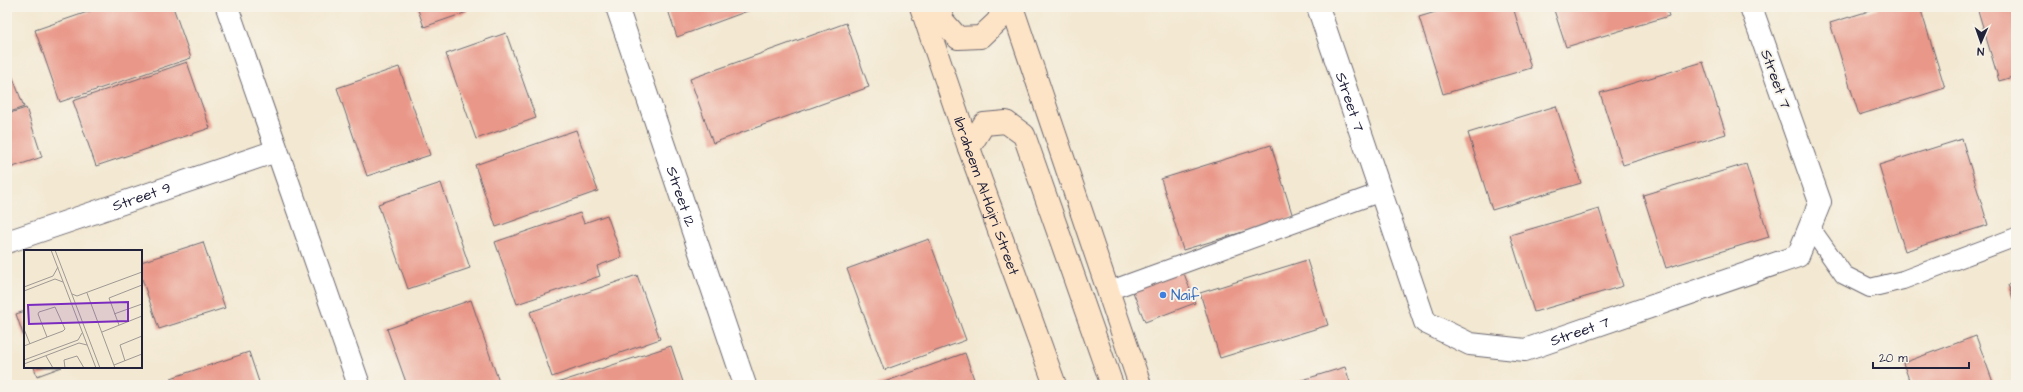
<svg xmlns="http://www.w3.org/2000/svg" width="2023" height="392" font-family="'Architects Daughter',sans-serif">
<style>
.building{fill:#e99788}
.lines{fill:none;stroke-linecap:round;stroke-linejoin:round}
.service-casing{stroke:#6b6770;stroke-width:20}
.minor-casing{stroke:#6b6770;stroke-width:24}
.secondary-casing{stroke:#6b6770;stroke-width:24}
.service{stroke:#fff;stroke-width:18}
.minor{stroke:#fff;stroke-width:22}
.secondary{stroke:#fee4c6;stroke-width:22}
.shop-dot{fill:#3f7fe0;stroke:#f7f3e8;stroke-width:1.5}
.labels{text-anchor:middle;stroke-width:4;stroke-linejoin:round;paint-order:stroke}
.street-label{font-size:15px;fill:#22223b;stroke:#f7f3e8}
.shop-label{font-size:15px;fill:#366cbe;stroke:#f7f3e8;text-anchor:start}
.inset-road{fill:none;stroke:#9f9995;stroke-width:1}
.view{fill:#7b2cbf;fill-opacity:0.15;stroke:#7b2cbf;stroke-width:2}
.inset-edge{fill:none;stroke:#22223b;stroke-width:2}
</style>
<rect width="100%" height="100%" fill="#f7f3e8"/>
<filter id="ink" filterUnits="userSpaceOnUse"><feTurbulence type="fractalNoise" baseFrequency=".025" numOctaves="2"/><feDisplacementMap in="SourceGraphic" scale="8" xChannelSelector="R" yChannelSelector="G"/><feConvolveMatrix kernelMatrix="1 2 1 2 8 2 1 2 1" color-interpolation-filters="sRGB"/></filter>
<filter id="wash" filterUnits="userSpaceOnUse"><feTurbulence type="fractalNoise" baseFrequency=".012" numOctaves="4" result="noise"/><feDisplacementMap in="SourceGraphic" scale="16" xChannelSelector="R" yChannelSelector="G"/><feGaussianBlur stdDeviation="0.9" result="paint"/><feColorMatrix in="noise" values="0 0 0 0 0 0 0 0 0 0 0 0 0 0 0 0 0 1.4 0 .05"/><feComposite in="paint" operator="in"/></filter>
<g filter="url(#wash)">
<rect width="100%" height="100%" fill="#f3e8d1"/>
<g id="blocks">
<path class="building" d="M102,7H173L191,58L60,102L35,30Z
M417,7H466L467,12L424,27Z
M667,7H752L753,9L677,37Z
M1452,7H1513L1531,68L1443,94L1419,17Z
M1553,7H1666L1669,16L1566,47Z
M1882,7H1920L1945,88L1859,115L1830,23Z
M1977,7H2016V76L1999,81Z
M846,23L869,87L713,143L690,79Z
M506,33L536,118L476,139L446,54Z
M7,62L24,107L7,113Z
M187,62L210,128L96,166L73,101Z
M1703,62L1726,134L1623,165L1600,93Z
M399,67L430,155L367,176L337,88Z
M1556,106L1581,183L1492,210L1468,133Z
M26,108L42,157L7,169V114Z
M576,130L598,191L496,227L475,165Z
M1962,139L1988,225L1905,251L1879,165Z
M1271,145L1293,217L1183,250L1161,179Z
M1746,164L1769,237L1666,268L1643,195Z
M441,183L470,268L408,289L378,204Z
M1599,209L1623,286L1534,312L1510,235Z
M580,213L584,223L607,215L622,257L597,266L600,276L517,304L495,242Z
M929,239L966,340L884,370L847,269Z
M203,242L225,308L159,329L141,276V262Z
M1307,260L1328,325L1220,358L1200,293Z
M1182,268L1195,303L1145,322L1131,287Z
M637,275L660,339L552,377L530,312Z
M2016,282V306L2008,285Z
M471,300L500,385H407L387,329Z
M25,311V340L16,314Z
M1976,336L1994,385H1911L1903,363Z
M671,346L684,385H555L554,384Z
M249,352L260,385H174L171,378Z
M965,353L976,385H876Z
M34,367H62L37,376Z
M1345,367L1351,385H1286Z"/>
</g>
</g>
<g filter="url(#ink)">
<use href="#blocks" fill-opacity="0" stroke="#6b6770" stroke-width="1"/>
<g class="lines">
<g class="service-casing">
<path id="service" d="M1810,227L1844,275L1870,288L1903,280L2016,237
M1108,291L1381,192"/>
</g>
<g class="minor-casing">
<g id="minor">
<path d="M227,7L359,385"/>
<path id="s1" d="M617,7L745,385"/>
<path id="s2" d="M1318,7L1425,322L1470,344L1525,350L1798,256L1820,202L1751,7"/>
<path id="s3" d="M7,242L276,151"/>
</g>
</g>
<g class="secondary-casing">
<g id="secondary">
<path id="s4" d="M921,7L969,148L1055,385"/>
<path d="M939,7L943,21L958,38L981,37L998,21L1003,7"/>
<path d="M1012,7L1140,385"/>
<path d="M969,148L984,124L1006,122L1024,135L1112,385"/>
</g>
</g>
<use href="#service" class="service"/>
<use href="#minor" class="minor"/>
<use href="#secondary" class="secondary"/>
</g>
</g>
<circle class="shop-dot" cx="1163" cy="295" r="4"/>
<g class="labels">
<g class="street-label">
<text transform="translate(1776 79) rotate(70)" y="5">Street 7</text>
<text dy="5" stroke="none"><textPath href="#s2" startOffset="100">Street 7</textPath></text>
<text dy="5" stroke="none"><textPath href="#s1" startOffset="200">Street 12</textPath></text>
<text dy="5" stroke="none"><textPath href="#s4" startOffset="200">Ibraheem Al-Hajri Street</textPath></text>
<text dy="5" stroke="none"><textPath href="#s3" startOffset="142">Street 9</textPath></text>
<text dy="5" stroke="none"><textPath href="#s2" startOffset="496">Street 7</textPath></text>
</g>
<g class="shop-label">
<text x="1171" y="300">Naif</text>
</g>
</g>
<g transform="translate(24 250)">
<rect width="118" height="118" fill="#f3e8d1"/>
<path class="inset-road" d="M27,0L72,118M31,0L76,118M0,37L29,26L34,17M0,41L31,29L39,32M63,43L91,118M48,44L53,46L118,22M90,64L118,54M95,75L85,48L118,35M0,79L6,94M78,82L118,66M0,96L23,87L39,81L41,79L31,57L15,62L14,64L23,87M22,106L29,118M0,110L54,90L58,83M101,111L96,95L118,86M0,114L55,93L63,95M90,115L118,104M41,118L40,110L53,106L60,118"/>
<path class="view" d="M104,52V71L5,74L4,55Z"/>
<rect width="118" height="118" class="inset-edge"/>
</g>
<rect width="2023" height="392" fill="none" stroke="#f7f3e8" stroke-width="24"/>
<g transform="translate(1981 42) rotate(182)" stroke="#f7f3e8" stroke-width="3" paint-order="stroke">
<path d="M0-3L7 15L0 10L-7 15Z" fill="#22223b"/>
<text y="-6" font-size="11" font-weight="bold" text-anchor="middle" fill="#22223b">N</text>
</g>
<path d="M1873 362v6h96v-6" fill="none" stroke="#22223b" stroke-width="2"/>
<text x="1879" y="362" font-size="12" fill="#22223b" stroke="#f7f3e8" stroke-width="3" paint-order="stroke">20 m</text>
</svg>
